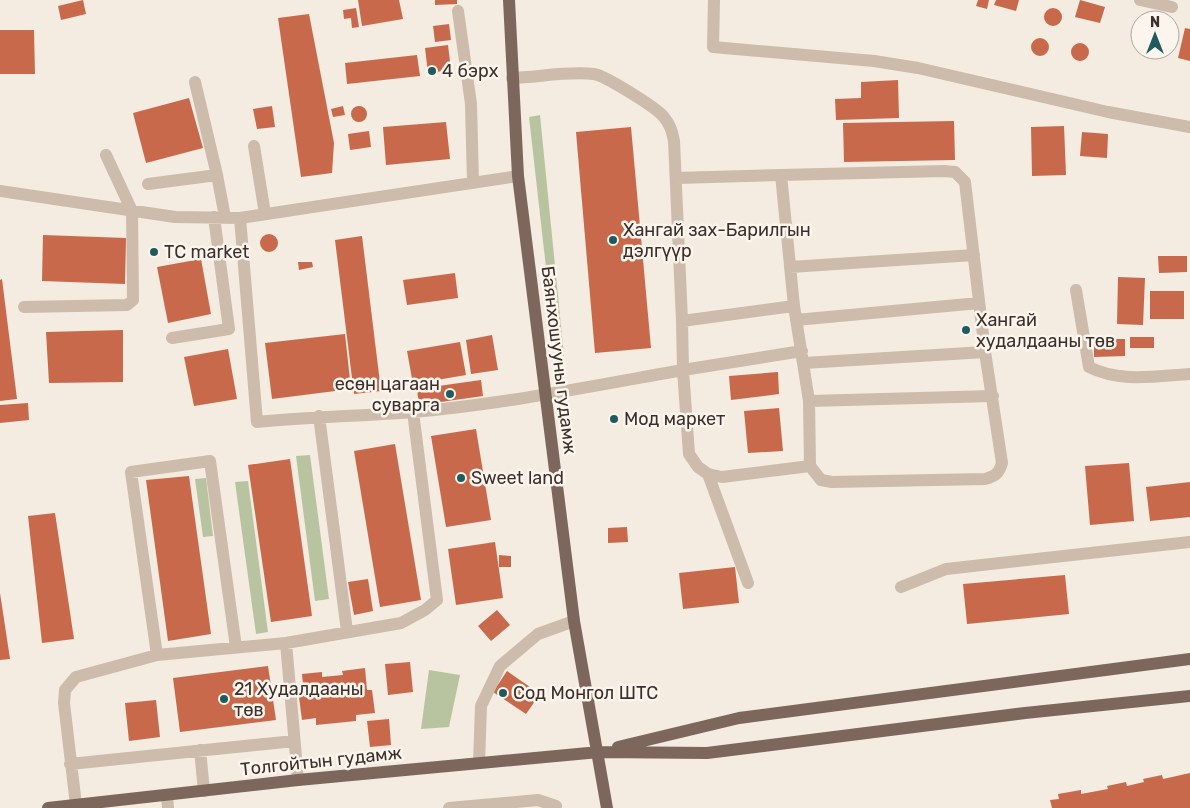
<svg xmlns="http://www.w3.org/2000/svg" width="1190" height="808" font-family="Rubik,sans-serif">
<style>
.green{fill:#b8c4a0}
.building{fill:#c8694b}
.lines{fill:none;stroke-linecap:round;stroke-linejoin:round}
.minor{stroke:#cdbbac;stroke-width:12}
.major{stroke:#7d675c;stroke-width:12}
.poi-dot{fill:#1f5a5e;stroke:#fbf5ee;stroke-width:2}
.labels{text-anchor:middle;stroke-width:5;stroke-linejoin:round;paint-order:stroke}
.poi-label{font-size:18px;fill:#3b302b;stroke:#fbf5ee;text-anchor:start}
.street-label{font-size:18px;fill:#3b302b;stroke:#fbf5ee}
</style>
<rect width="100%" height="100%" fill="#f4ebe1"/>
<path class="green" d="M540,115L564,356H556L529,117Z
M310,455L329,599L315,601L296,456Z
M206,478L213,536L203,537L195,479Z
M248,481L268,632L256,634L235,482Z
M429,670L460,675L449,727L421,729Z"/>
<path class="building" d="M83,0L86,14L61,20L58,6Z
M358,0H399L403,19L362,26Z
M435,0H457V4L435,5Z
M978,0H989L987,9L976,6Z
M996,0H1019L1016,11L994,5Z
M1080,0L1105,7L1100,23L1075,17Z
M1044 17a9 9 0 1 1 18 0a9 9 0 1 1-18 0Z
M356,8L359,27L352,28L351,18L344,19L343,10Z
M309,14L334,143L332,173L301,177L278,18Z
M449,24L451,40L435,42L433,26Z
M1185,28L1190,29V61L1178,58Z
M0,30H34L35,74H0Z
M1031 47a9 9 0 1 1 18 0a9 9 0 1 1-18 0Z
M1071 52a9 9 0 1 1 18 0a9 9 0 1 1-18 0Z
M448,45L451,70L428,73L425,48Z
M417,55L420,76L347,84L345,63Z
M898,80L899,118L836,120L835,99L861,98V82Z
M189,98L203,148L146,163L133,113Z
M272,106L275,127L257,129L253,109Z
M343,106L345,115L333,117L331,109Z
M351 114a8 8 0 1 1 16 0a8 8 0 1 1-16 0Z
M954,121L955,160L844,162L843,123Z
M446,122L450,159L386,165L383,127Z
M1064,126L1066,175L1032,176L1031,127Z
M631,127L651,348L595,353L576,132Z
M369,131L371,147L350,150L348,134Z
M1082,132L1108,134L1107,158L1080,156Z
M260 243a9 9 0 1 1 18 0a9 9 0 1 1-18 0Z
M43,235L126,238L125,284L42,281Z
M362,236L381,391L354,394L335,240Z
M1158,256H1187V272L1159,273Z
M201,259L211,314L168,323L157,267Z
M298,262H312L313,267L299,270Z
M455,273L458,298L407,305L403,280Z
M1118,277L1145,278L1143,325L1117,324Z
M2,279L17,399L0,401V280Z
M1150,291H1184V319H1150Z
M123,330V382L49,383L46,332Z
M345,334L351,389L272,399L265,343Z
M492,335L498,370L471,374L466,340Z
M1130,337H1154V348H1130Z
M1094,339H1125V356L1094,357Z
M460,342L466,375L413,384L407,351Z
M228,349L237,399L194,406L184,357Z
M778,372L779,394L731,400L729,376Z
M481,380L483,396L419,405L417,389Z
M28,403L29,420L0,423V405Z
M779,408L783,451L748,453L744,411Z
M476,429L491,520L446,527L431,436Z
M395,444L421,600L380,607L354,451Z
M290,459L312,616L271,622L248,465Z
M1129,463L1134,521L1090,525L1085,466Z
M189,476L211,634L168,641L146,480Z
M1190,482V517L1150,521L1146,487Z
M55,513L74,639L42,643L28,516Z
M627,527L628,542L608,543V528Z
M495,542L503,598L456,605L448,549Z
M499,555L511,556V567H499Z
M735,567L739,603L683,609L679,573Z
M1065,575L1069,614L967,624L963,584Z
M368,579L373,611L354,615L348,582Z
M0,593L10,659L0,660Z
M497,610L510,625L491,641L478,626Z
M410,662L413,692L388,695L385,664Z
M268,666L276,720L180,732L173,678Z
M365,668L367,690H372L375,713L356,715V721L316,725V718L302,720L299,697L304,696L302,674L322,672V677L343,675L342,671Z
M507,671L540,694L526,714L493,692Z
M156,700L160,737L129,741L125,703Z
M389,719L391,745L370,747L367,721Z
M1190,773V808H1052L1050,800L1059,799L1058,794L1081,790V794L1108,789L1107,786L1126,782L1127,786L1144,782L1143,779L1162,775L1163,779Z"/>
<g class="lines">
<path class="minor" d="M714,0L713,47L874,61L918,68L1108,112L1190,127
M1140,0L1172,7
M458,11L471,104L473,183
M195,82L217,175
M254,146L265,214
M781,175L944,171L955,172L965,182L985,352L1002,463C999,473 996,476 985,479L832,482L821,480L810,466
M676,178L781,175L794,306
M148,184L217,175L225,217
M0,191L175,217L240,218L518,176
M240,218L257,422C309,417 361,416 413,412C504,404 593,386 683,370L689,454L698,467L708,474L722,477L810,466L809,401L794,306L682,321L674,141C672,131 670,124 663,116C655,107 606,76 594,74C568,71 539,77 512,78
M790,267L974,255
M1076,290L1089,367C1120,383 1157,376 1190,374
M24,307L127,305L133,300L132,211L106,155
M796,320L979,303
M682,321L683,370L802,351
M172,338L229,329L214,217
M804,363L985,352
M809,401L993,396
M319,416L347,631
M708,474L748,583
M901,587L946,569L1190,542
M286,643L298,780
M157,655L131,472L210,461L236,647
M200,750L204,791
M479,763L481,706L500,666L538,634L574,621
M70,764L294,741
M167,795L168,808
M76,805L64,703L65,690L76,677L157,655L286,643L401,623L425,610L437,600L413,412
M449,808L538,800L556,806"/>
<path class="major" d="M509,0L518,176L574,621L607,808
M618,747L739,718L1190,659
M48,808L298,780L599,752L707,753L1025,713L1190,696"/>
</g>
<g class="poi-dot">
<circle cx="432" cy="71" r="5"/>
<circle cx="613" cy="240" r="5"/>
<circle cx="154" cy="252" r="5"/>
<circle cx="966" cy="330" r="5"/>
<circle cx="450" cy="394" r="5"/>
<circle cx="614" cy="419" r="5"/>
<circle cx="461" cy="478" r="5"/>
<circle cx="503" cy="693" r="5"/>
<circle cx="224" cy="699" r="5"/>
</g>
<g class="labels">
<g class="poi-label">
<text x="442" y="77">4 бэрх</text>
<text x="623" y="236">Хангай зах-Барилгын<tspan x="623" dy="21">дэлгүүр</tspan></text>
<text x="164" y="258">TC market</text>
<text x="976" y="326">Хангай<tspan x="976" dy="21">худалдааны төв</tspan></text>
<text x="440" y="390" text-anchor="end">есөн цагаан<tspan x="440" dy="21">суварга</tspan></text>
<text x="624" y="425">Мод маркет</text>
<text x="471" y="484">Sweet land</text>
<text x="234" y="695">21 Худалдааны<tspan x="234" dy="21">төв</tspan></text>
<text x="513" y="699">Сод Монгол ШТС</text>
</g>
<g class="street-label">
<text transform="translate(559 360) rotate(83)" y="6">Баянхошууны гудамж</text>
<text transform="translate(321 761) rotate(-6)" y="6">Толгойтын гудамж</text>
</g>
</g>
<g transform="translate(1155 35)"><circle r="24" fill="#fbf5ee" stroke="#aea6a0"/>
<path d="M0-4L9 19L0 12L-9 19Z" fill="#1f5a5e"/>
<text y="-8" font-size="14" font-weight="bold" text-anchor="middle" fill="#3b302b">N</text>
</g>
</svg>
